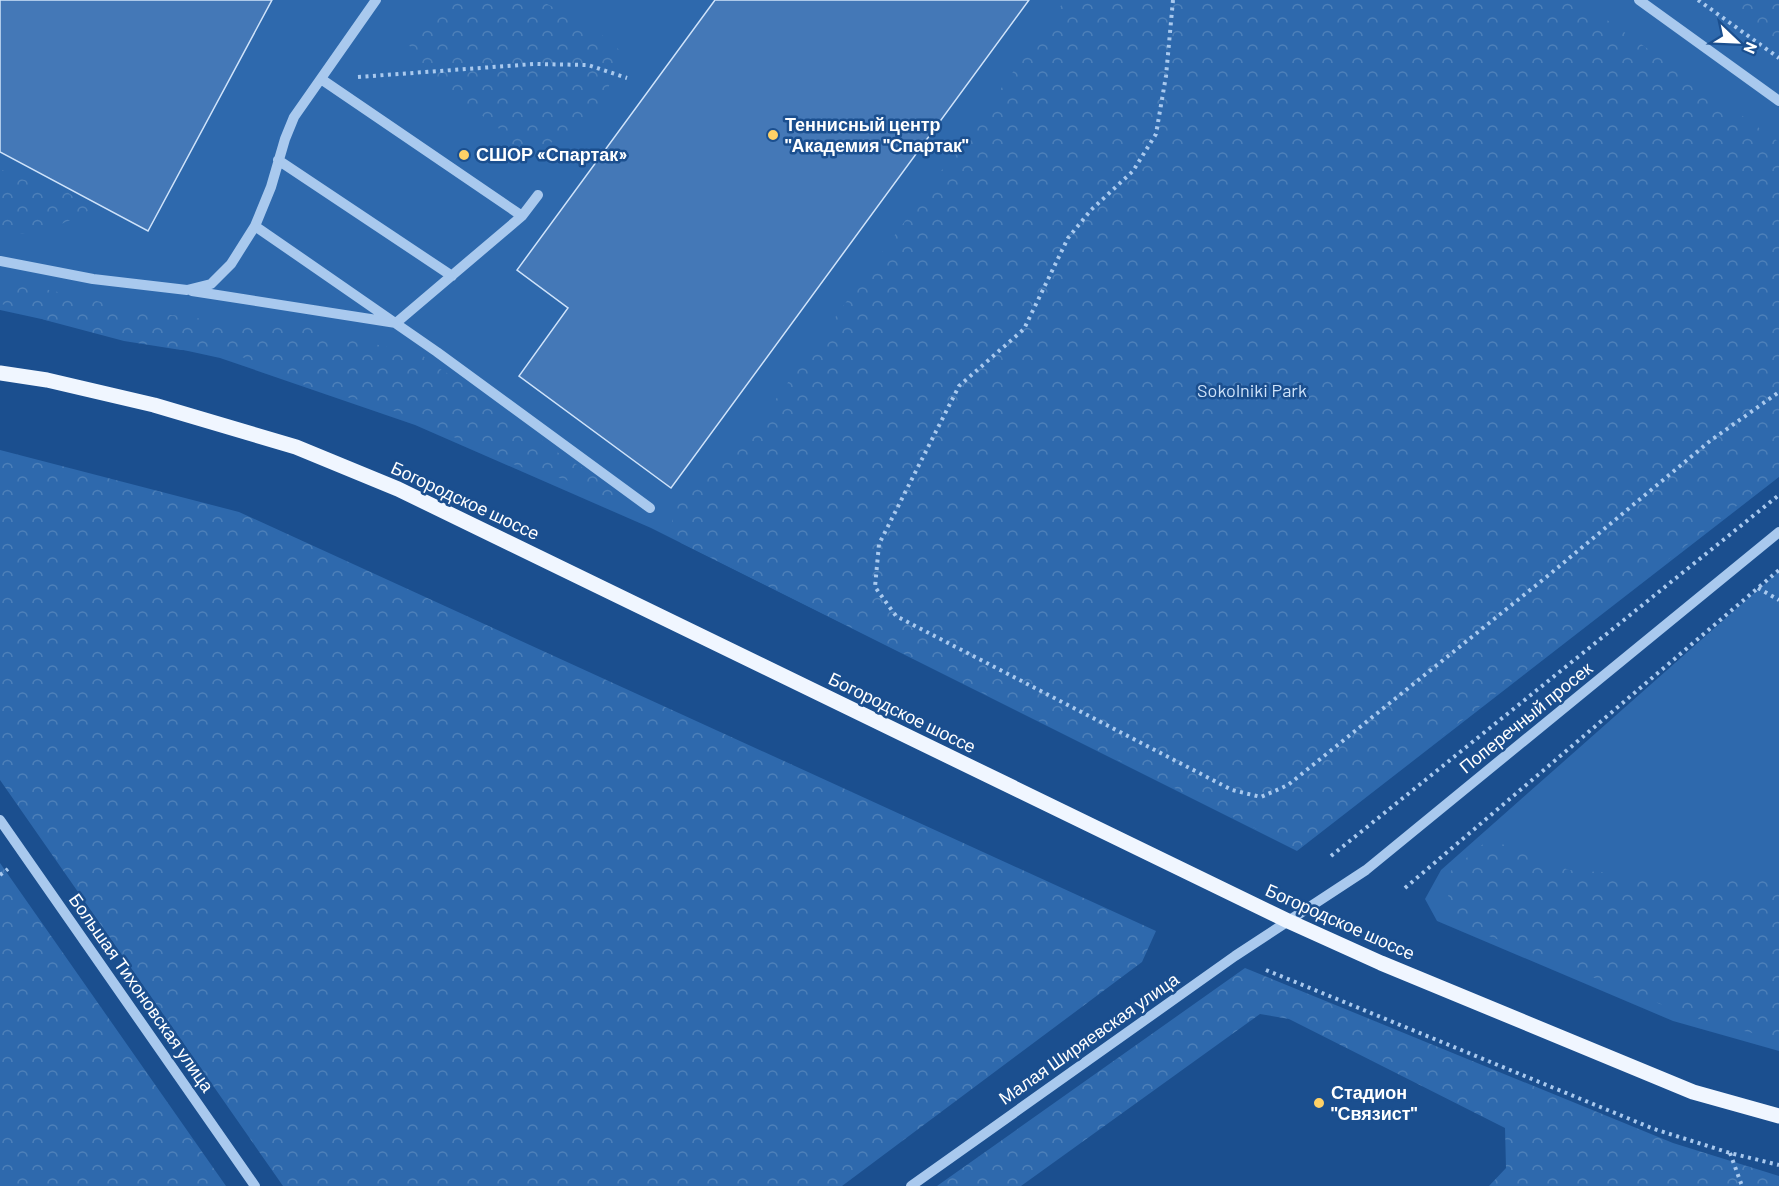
<svg xmlns="http://www.w3.org/2000/svg" width="1779" height="1186" font-family="Barlow,sans-serif">
<style>
.green{fill:#2e69ad}
.forest{fill:url(#forest-crowns)}
.building{fill:#4478b7;stroke:#cfe3fa;stroke-width:1.5}
.lines{fill:none;stroke-linecap:round;stroke-linejoin:round}
.path{stroke:#a9c9ee;stroke-width:4;stroke-dasharray:3 4.5;stroke-linecap:butt}
.minor{stroke:#a9c9ee;stroke-width:10}
.major{stroke:#f0f6ff;stroke-width:15}
.poi-dot{fill:#ffd166;stroke:#1b4f8f;stroke-width:2}
.labels{text-anchor:middle;stroke-width:5;stroke-linejoin:round;paint-order:stroke}
.poi-label{font-size:18px;font-weight:bold;fill:#fff;stroke:#1b4f8f;text-anchor:start}
.park-label{font-size:18px;fill:#cfe3fa;stroke:#1b4f8f}
.street-label{font-size:18px;fill:#fff;stroke:#1b4f8f}
</style>
<defs>
<pattern id="forest-crowns" width="20" height="18" patternUnits="userSpaceOnUse" patternTransform="scale(1.5)"><rect width="20" height="18" fill="#2e69ad"/><path d="M2 6a3 3 0 1 1 6 0M12 15a3 3 0 1 1 6 0" fill="none" stroke="#4d80b9"/></pattern>
</defs>
<rect width="100%" height="100%" fill="#1b4f8f"/>
<path class="green" d="M0,0H1779V477L1297,851L651,528L415,425L220,358L0,310Z
M1779,571V1051L1673,1021L1437,921L1425,899L1441,870Z"/>
<path class="forest" d="M446,0H539L575,18L611,41L620,51L623,58L611,76L608,91L602,104L579,133L523,152L507,141L495,123L457,102L422,77L417,72V58L406,40L422,18L441,7Z
M1065,0H1579L1779,142V473L1297,849L681,543L672,529V512L679,498L739,450Z
M1719,0H1779V42Z
M0,169L21,179L65,190L90,210C56,228 39,236 0,233Z
M0,285L36,287L153,314L187,316L241,327L276,320L290,321L344,337L422,355L437,367L487,398L557,452L600,479L617,493L610,502L596,499L579,486L566,480L518,466L491,455L412,417L364,401L322,392L302,384L283,373L245,358L209,351L181,350L124,341L45,320L13,306L0,304Z
M0,450L239,512L1156,931L1142,962L842,1186H283L0,780Z
M1489,839L1569,870L1727,881L1779,874V1040L1698,1019L1451,921L1446,875Z
M0,863L226,1186H0Z
M1245,968L1673,1143L1779,1176V1186H1489L1506,1168L1505,1128L1289,1019L1260,1014L1021,1186H937Z"/>
<path class="building" d="M0,0H272L148,231L0,152Z
M715,0H1029L671,488L519,376L568,308L517,270Z"/>
<g class="lines">
<path class="path" d="M1173,0L1166,76L1156,134L1133,171L1091,210L1068,238L1024,329L959,386L879,544L875,587L896,616L1232,790L1261,797L1288,785L1550,574L1710,441L1779,392
M1698,0L1779,58
M358,77L534,64L588,65L627,78
M1758,588L1779,600
M1331,856L1779,495
M0,875L8,869
M1405,888L1779,570
M1266,970L1654,1129L1730,1153L1779,1165
M1730,1153L1742,1186"/>
<path class="minor" d="M1639,0L1779,101
M321,79L522,216
M278,160L452,276
M255,226L437,352L650,508
M0,261L93,279L187,290L211,284L231,264L255,226L271,187L285,139L294,117L376,0
M192,291L396,323L522,216L538,195
M0,820L255,1186
M911,1186L1235,956L1366,870L1779,532"/>
<path class="major" d="M0,373L47,380L154,405L296,447L398,489L1288,921L1381,963L1693,1092L1779,1116"/>
</g>
<g class="poi-dot">
<circle cx="773" cy="135" r="6"/>
<circle cx="464" cy="155" r="6"/>
<circle cx="1319" cy="1103" r="6"/>
</g>
<g class="labels">
<g class="poi-label">
<text x="785" y="131">Теннисный центр<tspan x="785" dy="21">"Академия "Спартак"</tspan></text>
<text x="476" y="161">СШОР «Спартак»</text>
<text x="1331" y="1099">Стадион<tspan x="1331" dy="21">"Связист"</tspan></text>
</g>
<g class="park-label">
<text x="1252" y="397">Sokolniki Park</text>
</g>
<g class="street-label">
<text transform="translate(465 501) rotate(25)" y="6">Богородское шоссе</text>
<text transform="translate(902 713) rotate(26)" y="6">Богородское шоссе</text>
<text transform="translate(1526 718) rotate(-39)" y="6">Поперечный просек</text>
<text transform="translate(1340 922) rotate(24)" y="6">Богородское шоссе</text>
<text transform="translate(141 993) rotate(55)" y="6">Большая Тихоновская улица</text>
<text transform="translate(1089 1039) rotate(-35)" y="6">Малая Ширяевская улица</text>
</g>
</g>
<g transform="translate(1737 42) rotate(113)" stroke="#1b4f8f" stroke-width="4.5" paint-order="stroke">
<path d="M0-4.5L10 22L0 15L-10 22Z" fill="#ffffff"/>
<text y="-9" font-size="16" font-weight="bold" text-anchor="middle" fill="#ffffff">N</text>
</g>
</svg>
